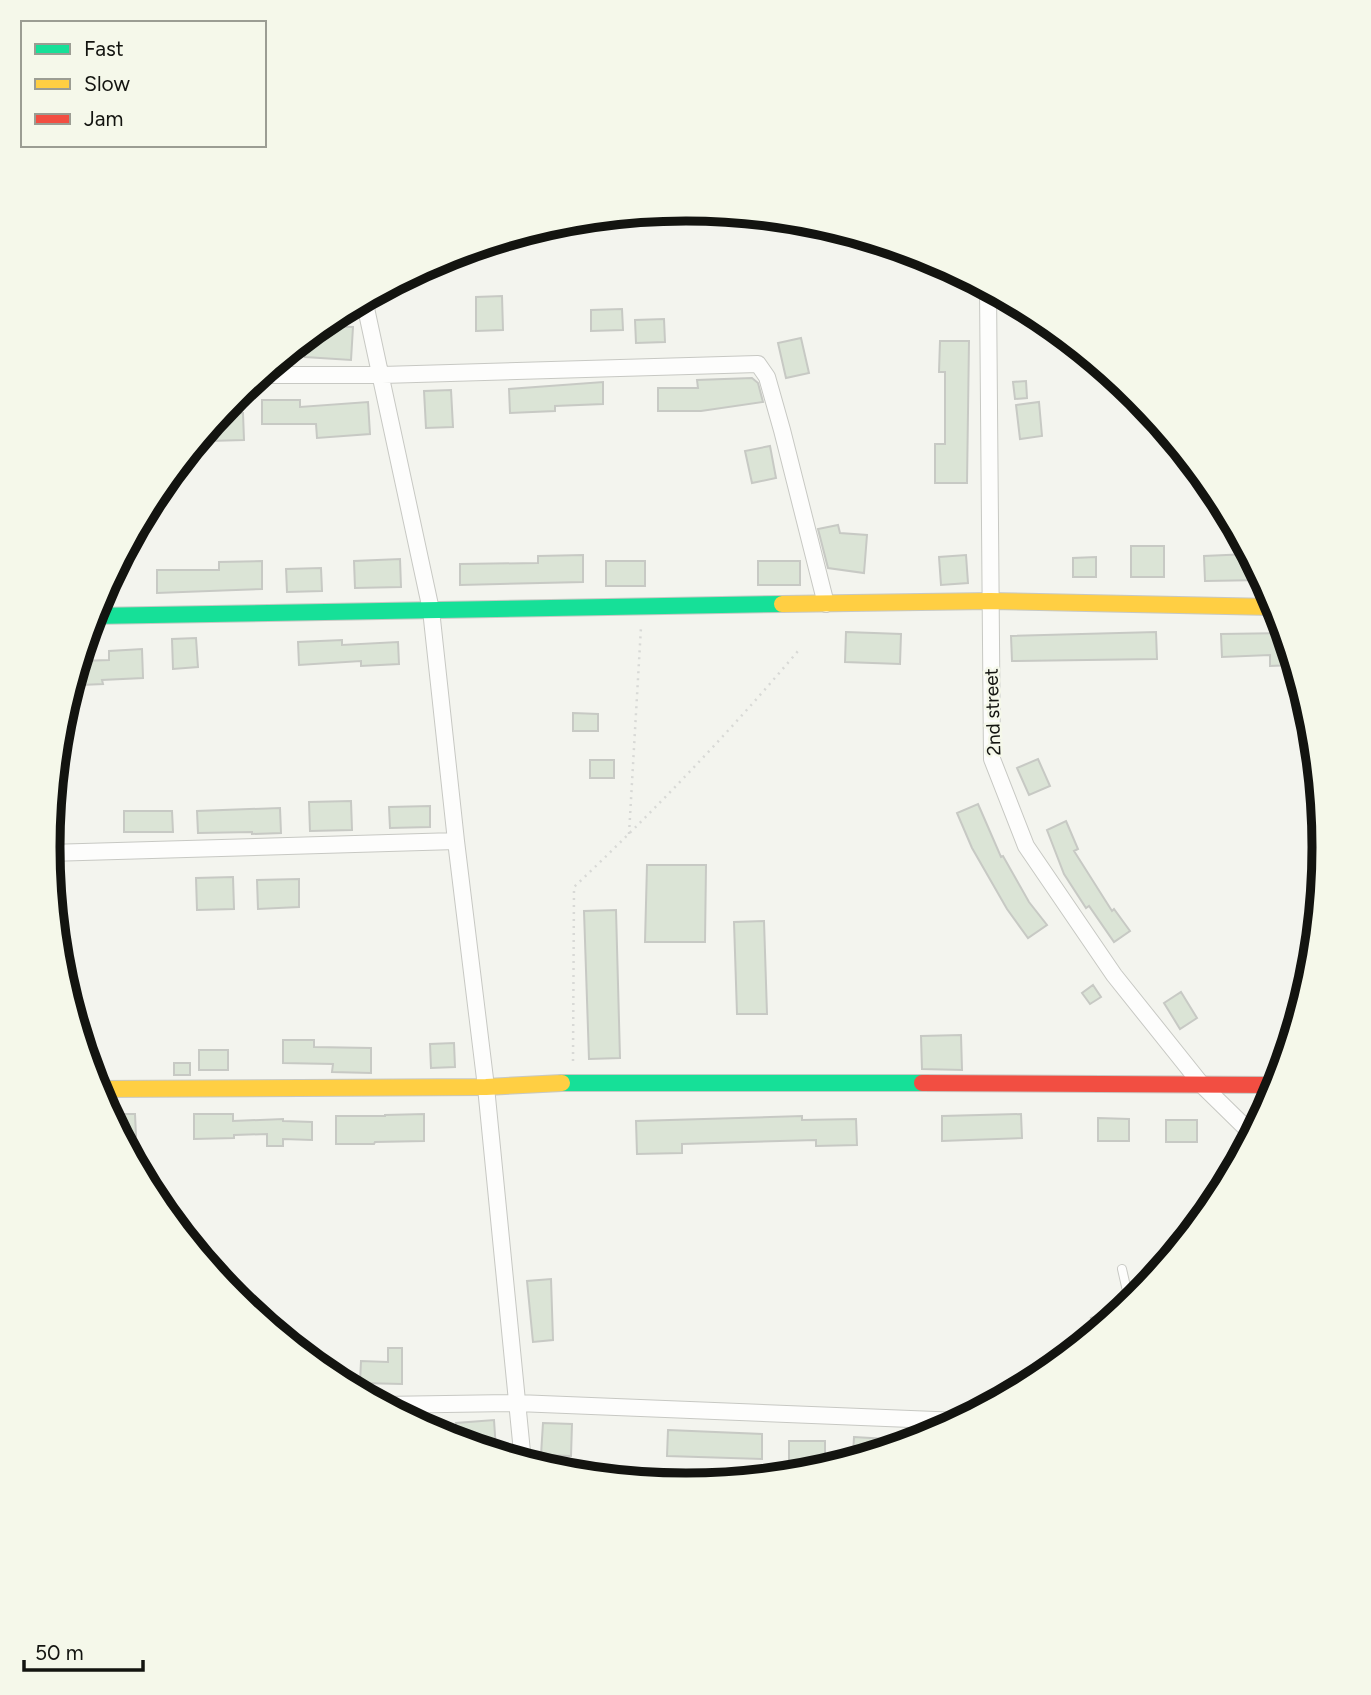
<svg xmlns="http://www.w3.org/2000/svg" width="1371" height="1695" font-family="Figtree,sans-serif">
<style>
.building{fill:#dbe4d6;stroke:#c7c9c4;stroke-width:2}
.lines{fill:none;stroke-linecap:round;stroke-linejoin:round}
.lane-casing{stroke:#c7c8c3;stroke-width:10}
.street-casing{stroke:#c7c8c3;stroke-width:18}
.fast-casing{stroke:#c7c8c3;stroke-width:18}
.slow-casing{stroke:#c7c8c3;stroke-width:18}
.jam-casing{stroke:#c7c8c3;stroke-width:18}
.path{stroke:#d8d9d6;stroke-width:2.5;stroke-dasharray:2 5;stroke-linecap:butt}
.lane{stroke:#fdfdfc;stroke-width:8}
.street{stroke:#fdfdfc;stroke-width:16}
.fast{stroke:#16e098;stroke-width:16}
.slow{stroke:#ffcf43;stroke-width:16}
.jam{stroke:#f24e42;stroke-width:16}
.labels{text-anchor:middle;stroke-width:5;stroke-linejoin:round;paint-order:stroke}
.street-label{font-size:19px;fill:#131410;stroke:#f5f8ea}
.rim{fill:none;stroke:#131410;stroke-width:9}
</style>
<rect width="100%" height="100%" fill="#f3f4ee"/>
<path class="building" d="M502,296L503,330L476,331V297Z
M622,309L623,330L591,331V310Z
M664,319L665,342L636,343L635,320Z
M320,326L353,327L351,360L305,357L306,337Z
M801,338L809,373L786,378L778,343Z
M940,341H969L967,483H935V444H945V372H939Z
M752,378L758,383L763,402L701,411H658V388H698L697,380Z
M1026,381L1027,398L1015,399L1013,382Z
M603,382V404L555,406V411L510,413L509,389Z
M451,390L453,427L426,428L424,391Z
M262,400H300V407L368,402L370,434L317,438L316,424H262Z
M1039,402L1042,436L1020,439L1016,405Z
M243,413L244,440L209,441V427L220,414Z
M770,446L776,478L752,483L745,451Z
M838,525L840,533L867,535L864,573L828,568L818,529Z
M1131,546H1164V577H1131Z
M1249,554L1263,580L1205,581L1204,556Z
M583,555V582L460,585V564L538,563V556Z
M966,555L968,583L941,585L939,557Z
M1096,557V577H1073V558Z
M400,559L401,587L355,588L354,561Z
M262,561V589L157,593V570H219V562Z
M606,561H645V586H606Z
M758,561H800V585H758Z
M321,568L322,591L287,592L286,569Z
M846,632L901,634L900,664L845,662Z
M1156,632L1157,659L1012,661L1011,636Z
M1284,633L1294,665L1270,666V655L1222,657L1221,634Z
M196,638L198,667L173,669L172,639Z
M342,640V645L398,642L399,664L361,666V661L299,665L298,642Z
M142,649L143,678L102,680L103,684L81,685L80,661L109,660V651Z
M573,713L598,714V731H573Z
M1038,759L1050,786L1029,795L1017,768Z
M590,760H614V778H590Z
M351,801L352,830L310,831L309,802Z
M978,804L1001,857L1003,856L1029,902L1047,925L1028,938L1007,909L972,848L957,813Z
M430,806V827L390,828L389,807Z
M280,808L281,833L252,834V832L198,833L197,811Z
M124,811H172L173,832H124Z
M1066,821L1078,849L1074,851L1112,911L1114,909L1130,931L1114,942L1089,906L1086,908L1064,874L1047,830Z
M647,865H706L705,942H645Z
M233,877L234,909L197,910L196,878Z
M299,879V907L258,909L257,880Z
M616,910L620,1058L589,1059L584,911Z
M764,921L767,1014H737L734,922Z
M1093,985L1101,997L1090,1004L1082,993Z
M1181,992L1197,1018L1180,1029L1164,1003Z
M961,1035L962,1070L922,1069L921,1036Z
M283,1040H314V1047L371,1048V1073L332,1072L333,1064L283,1063Z
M454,1043L455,1067L431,1068L430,1044Z
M199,1050H228V1070H199Z
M174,1063H190V1075H174Z
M108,1114H135L136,1136H120Z
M194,1114H233V1121L283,1119V1121L312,1122V1140L283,1139V1146H267V1134L234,1135V1138L194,1139Z
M424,1114V1141L375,1142L374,1144H336V1116H385V1115Z
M1021,1114L1022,1138L942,1141V1116Z
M802,1116V1120L856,1119L857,1145L816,1146V1140L682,1144V1153L637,1154L636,1121Z
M1098,1118L1129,1119V1141H1098Z
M1166,1120H1197V1142H1166Z
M551,1279L553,1340L533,1342L527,1281Z
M1125,1308L1095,1333L1091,1318Z
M388,1348H402V1384L360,1383L361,1361L388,1362Z
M494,1420L496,1450L486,1451L457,1442L456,1423Z
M543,1423L572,1424L571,1456L541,1455Z
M668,1430L762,1434V1459L667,1456Z
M854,1437L887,1439L886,1450L864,1457L853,1456Z
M789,1441H825V1467H789Z"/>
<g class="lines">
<g class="lane-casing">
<path id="lane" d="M1122,1269L1130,1304"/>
</g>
<g class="street-casing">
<path id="street" d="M988,289L992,759L1026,846L1114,975L1202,1085L1252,1134
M364,299L431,610L456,841L486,1087L523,1462
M259,375H382L758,364L767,377L782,430L826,604
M48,853L456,841
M381,1405L517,1403L960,1421"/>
</g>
<g class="fast-casing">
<path id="fast" d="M92,616L782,604
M562,1083H922"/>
</g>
<g class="slow-casing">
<path id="slow" d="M782,604L990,601L1276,607
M95,1089L486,1087L562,1083"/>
</g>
<g class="jam-casing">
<path id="jam" d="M922,1083L1277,1085"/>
</g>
<path class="path" d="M629,834L641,627
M573,1061L574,887C653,812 728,734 798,651"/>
<use href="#lane" class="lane"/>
<use href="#street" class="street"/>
<use href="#fast" class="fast"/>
<use href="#slow" class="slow"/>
<use href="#jam" class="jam"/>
</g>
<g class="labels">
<g class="street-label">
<text transform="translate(992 712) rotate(-92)" y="7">2nd street</text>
</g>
</g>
<path d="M0 0H1371V1695H0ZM60 847a626 626 0 1 1 1252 0a626 626 0 1 1-1252 0Z" fill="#f5f8ea" fill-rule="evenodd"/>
<path class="rim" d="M60 847a626 626 0 1 1 1252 0a626 626 0 1 1-1252 0Z"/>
<rect x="21" y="21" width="245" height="126" fill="#f5f8ea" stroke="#9b9d93" stroke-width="2"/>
<rect x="35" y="44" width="35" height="10" fill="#16e098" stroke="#9b9d93" stroke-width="2"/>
<text x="84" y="56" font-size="21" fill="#131410">Fast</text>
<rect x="35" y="79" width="35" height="10" fill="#ffcf43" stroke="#9b9d93" stroke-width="2"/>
<text x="84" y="91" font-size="21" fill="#131410">Slow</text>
<rect x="35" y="114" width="35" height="10" fill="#f24e42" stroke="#9b9d93" stroke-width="2"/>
<text x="84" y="126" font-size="21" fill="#131410">Jam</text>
<path d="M24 1660v10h119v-10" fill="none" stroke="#131410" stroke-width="3.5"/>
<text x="35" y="1660" font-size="21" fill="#131410" stroke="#f5f8ea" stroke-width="5" paint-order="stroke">50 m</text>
</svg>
